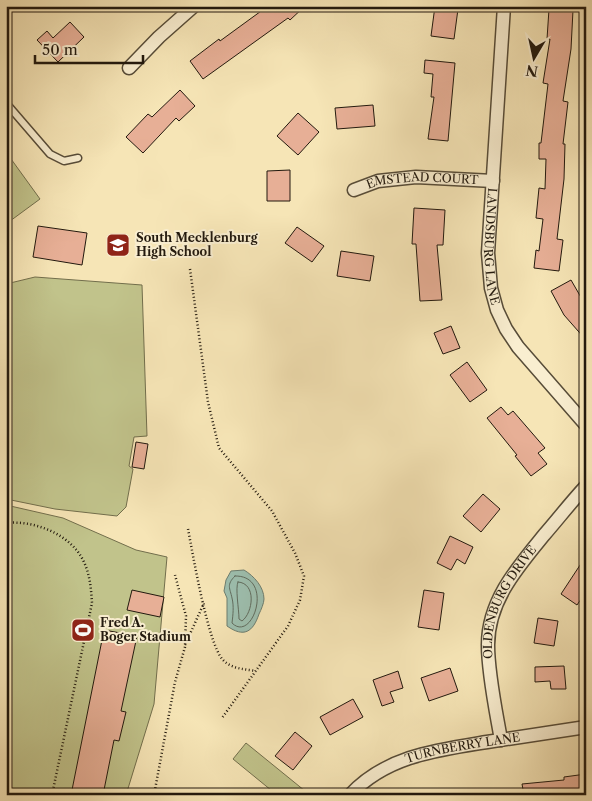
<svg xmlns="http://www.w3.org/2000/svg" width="592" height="801" font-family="'Libre Caslon Text',serif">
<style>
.green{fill:#c1c38b;stroke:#726e4c}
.water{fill:#9dbfaf;stroke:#6c7d6f}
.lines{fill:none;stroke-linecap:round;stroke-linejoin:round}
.shore{stroke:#606c5e;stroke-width:1}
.building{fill:#e7af96;stroke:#22190e}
.service-casing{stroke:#574c38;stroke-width:9}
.minor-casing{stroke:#574c38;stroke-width:15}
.path{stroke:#22190e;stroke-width:2.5;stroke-dasharray:1 2.5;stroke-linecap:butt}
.service{stroke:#f9eed0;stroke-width:6}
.minor{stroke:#f9eed0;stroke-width:12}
.labels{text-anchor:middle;stroke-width:4;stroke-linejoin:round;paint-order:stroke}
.street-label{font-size:12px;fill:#22190e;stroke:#f9eed0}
.poi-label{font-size:12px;font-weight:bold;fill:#22190e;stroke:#f9eed0;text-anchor:start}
</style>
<rect width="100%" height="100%" fill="#f6e5b6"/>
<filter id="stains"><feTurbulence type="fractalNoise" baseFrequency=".004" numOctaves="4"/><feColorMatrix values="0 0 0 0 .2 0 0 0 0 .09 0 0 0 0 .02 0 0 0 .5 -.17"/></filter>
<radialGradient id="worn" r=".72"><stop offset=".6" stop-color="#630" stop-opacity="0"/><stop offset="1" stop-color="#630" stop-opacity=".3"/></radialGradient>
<path class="green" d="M6,152L40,199L6,224Z
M35,277L142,285L147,436L134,437L129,466L133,469L126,507L117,516L55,509L6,499V284Z
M6,505L63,518L136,550L167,557L154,704L126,795H6Z
M246,743L310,795H277L233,759Z"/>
<path class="water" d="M244,570C254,576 264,587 264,599C264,603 261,610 259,614C253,632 244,638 227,626V598L224,591L226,580L231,571Z"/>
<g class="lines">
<path class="shore" d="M235,576C275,575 253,644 232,623C233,615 234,606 232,598C230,588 226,585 235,576Z
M238,582C257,583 253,613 242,621L239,619C239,609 235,588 238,582Z"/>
</g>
<path class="building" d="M268,6H305L290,20L288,18L203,79L190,61L219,39L220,41Z
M435,6L458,9L454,39L431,36Z
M549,9L573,10L571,49L563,101L568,102L563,144H565L564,179L557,239L563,240L559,271L534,268L536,250L539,251L543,219L536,218L539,188L545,189L546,159H539V143H541L548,84L543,83L550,39H547Z
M70,22L84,37L58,62L37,40L47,31L53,38Z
M425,60L455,63L448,141L428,139L434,97H431L433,74L424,73Z
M180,90L195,106L179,121L176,118L143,153L126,137L148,114L152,117Z
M373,105L375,126L337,129L335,108Z
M298,113L319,132L298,155L277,136Z
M290,170V201H267V171Z
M414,208L445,210L443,245H437L442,300L420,301L416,244H412Z
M38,226L87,233L82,265L33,257Z
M297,227L324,246L312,262L285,243Z
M341,251L374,256L370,281L337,276Z
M571,280L586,306V340L564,315L551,291Z
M451,326L460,348L443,354L434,333Z
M467,362L487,390L470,402L450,375Z
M501,407L508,415L513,411L545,448L538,453L547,464L531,476L515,456L517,455L487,418Z
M136,442L148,444L144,469L132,467Z
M483,494L500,509L481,532L463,516Z
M450,536L473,547L465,564L457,559L451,570L437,563Z
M586,556V592L577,605L561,594Z
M132,590L164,597L160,617L127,610Z
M424,590L444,593L439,630L418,627Z
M538,618L558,621L554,646L534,643Z
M104,630L137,636L121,711L126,712L119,741L114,740L103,795H71Z
M564,666L566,689H551L550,681L535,682V667Z
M450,668L458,691L429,701L421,678Z
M398,671L403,688L390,692L394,702L382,706L373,680Z
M353,699L363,717L330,735L320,717Z
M295,732L312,746L293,770L275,756Z
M586,774V795H524L522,784L564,780V777Z"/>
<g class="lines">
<g class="service-casing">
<path id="service" d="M6,103L50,154L64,161L78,158"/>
</g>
<g class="minor-casing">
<g id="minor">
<path id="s1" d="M504,6L488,253L491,288L497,310L506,329L518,347L586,425"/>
<path d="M129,68L159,37L194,6"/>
<path id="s2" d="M354,190L378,181L416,177L493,181"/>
<path id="s3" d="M501,740C496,711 488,674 488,645C488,601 517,568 544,535C558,519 571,502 586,486"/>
<path id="s4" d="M350,795C386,756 437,750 487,742C520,737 553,732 586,727"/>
</g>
</g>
<path class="path" d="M190,269L208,402L219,448L272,511L295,553L304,576L300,600L288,626L222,718
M6,523C34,520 70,534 83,560C90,574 91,588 92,603L52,795
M188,529C193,555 208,644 223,660C232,669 244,669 256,671
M185,645L204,603
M154,795L175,682L185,647L186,616L175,575"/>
<use href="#service" class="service"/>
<use href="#minor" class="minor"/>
</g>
<defs>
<g id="school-square" transform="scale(1.25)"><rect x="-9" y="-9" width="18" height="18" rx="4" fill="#8f2418" stroke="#f9eed0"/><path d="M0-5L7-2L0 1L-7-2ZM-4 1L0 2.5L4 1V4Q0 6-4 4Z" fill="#fff"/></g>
<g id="stadium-square" transform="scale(1.25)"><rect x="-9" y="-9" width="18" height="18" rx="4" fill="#8f2418" stroke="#f9eed0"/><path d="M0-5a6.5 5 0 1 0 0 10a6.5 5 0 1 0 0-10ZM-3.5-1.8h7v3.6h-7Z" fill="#fff"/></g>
</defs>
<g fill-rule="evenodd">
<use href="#school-square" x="118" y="245"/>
<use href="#stadium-square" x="83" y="630"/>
</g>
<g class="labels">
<g class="street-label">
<text dy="4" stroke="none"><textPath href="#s2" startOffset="70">EMSTEAD COURT</textPath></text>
<text dy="4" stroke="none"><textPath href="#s1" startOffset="241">LANDSBURG LANE</textPath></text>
<text dy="4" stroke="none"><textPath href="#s3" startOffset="144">OLDENBURG DRIVE</textPath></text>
<text dy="4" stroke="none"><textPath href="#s4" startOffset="125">TURNBERRY LANE</textPath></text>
</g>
<g class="poi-label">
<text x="136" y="242">South Mecklenburg<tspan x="136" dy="14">High School</tspan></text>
<text x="100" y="627">Fred A.<tspan x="100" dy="14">Boger Stadium</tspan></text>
</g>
</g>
<rect width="592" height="801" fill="none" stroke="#f6e5b6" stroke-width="25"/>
<rect x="8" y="8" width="577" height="786" fill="none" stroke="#22190e" stroke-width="2.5"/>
<rect x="12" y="12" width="567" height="776" fill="none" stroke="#22190e"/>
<g transform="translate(534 58) rotate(189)" stroke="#f9eed0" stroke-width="4" paint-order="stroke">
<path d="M0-4L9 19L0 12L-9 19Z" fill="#22190e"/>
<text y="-8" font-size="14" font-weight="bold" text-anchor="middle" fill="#22190e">N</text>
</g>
<path d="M35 55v8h108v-8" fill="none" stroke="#22190e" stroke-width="2.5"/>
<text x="42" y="55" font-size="15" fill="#22190e" stroke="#f9eed0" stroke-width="4" paint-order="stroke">50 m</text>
<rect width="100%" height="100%" filter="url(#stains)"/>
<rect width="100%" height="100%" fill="url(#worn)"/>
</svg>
